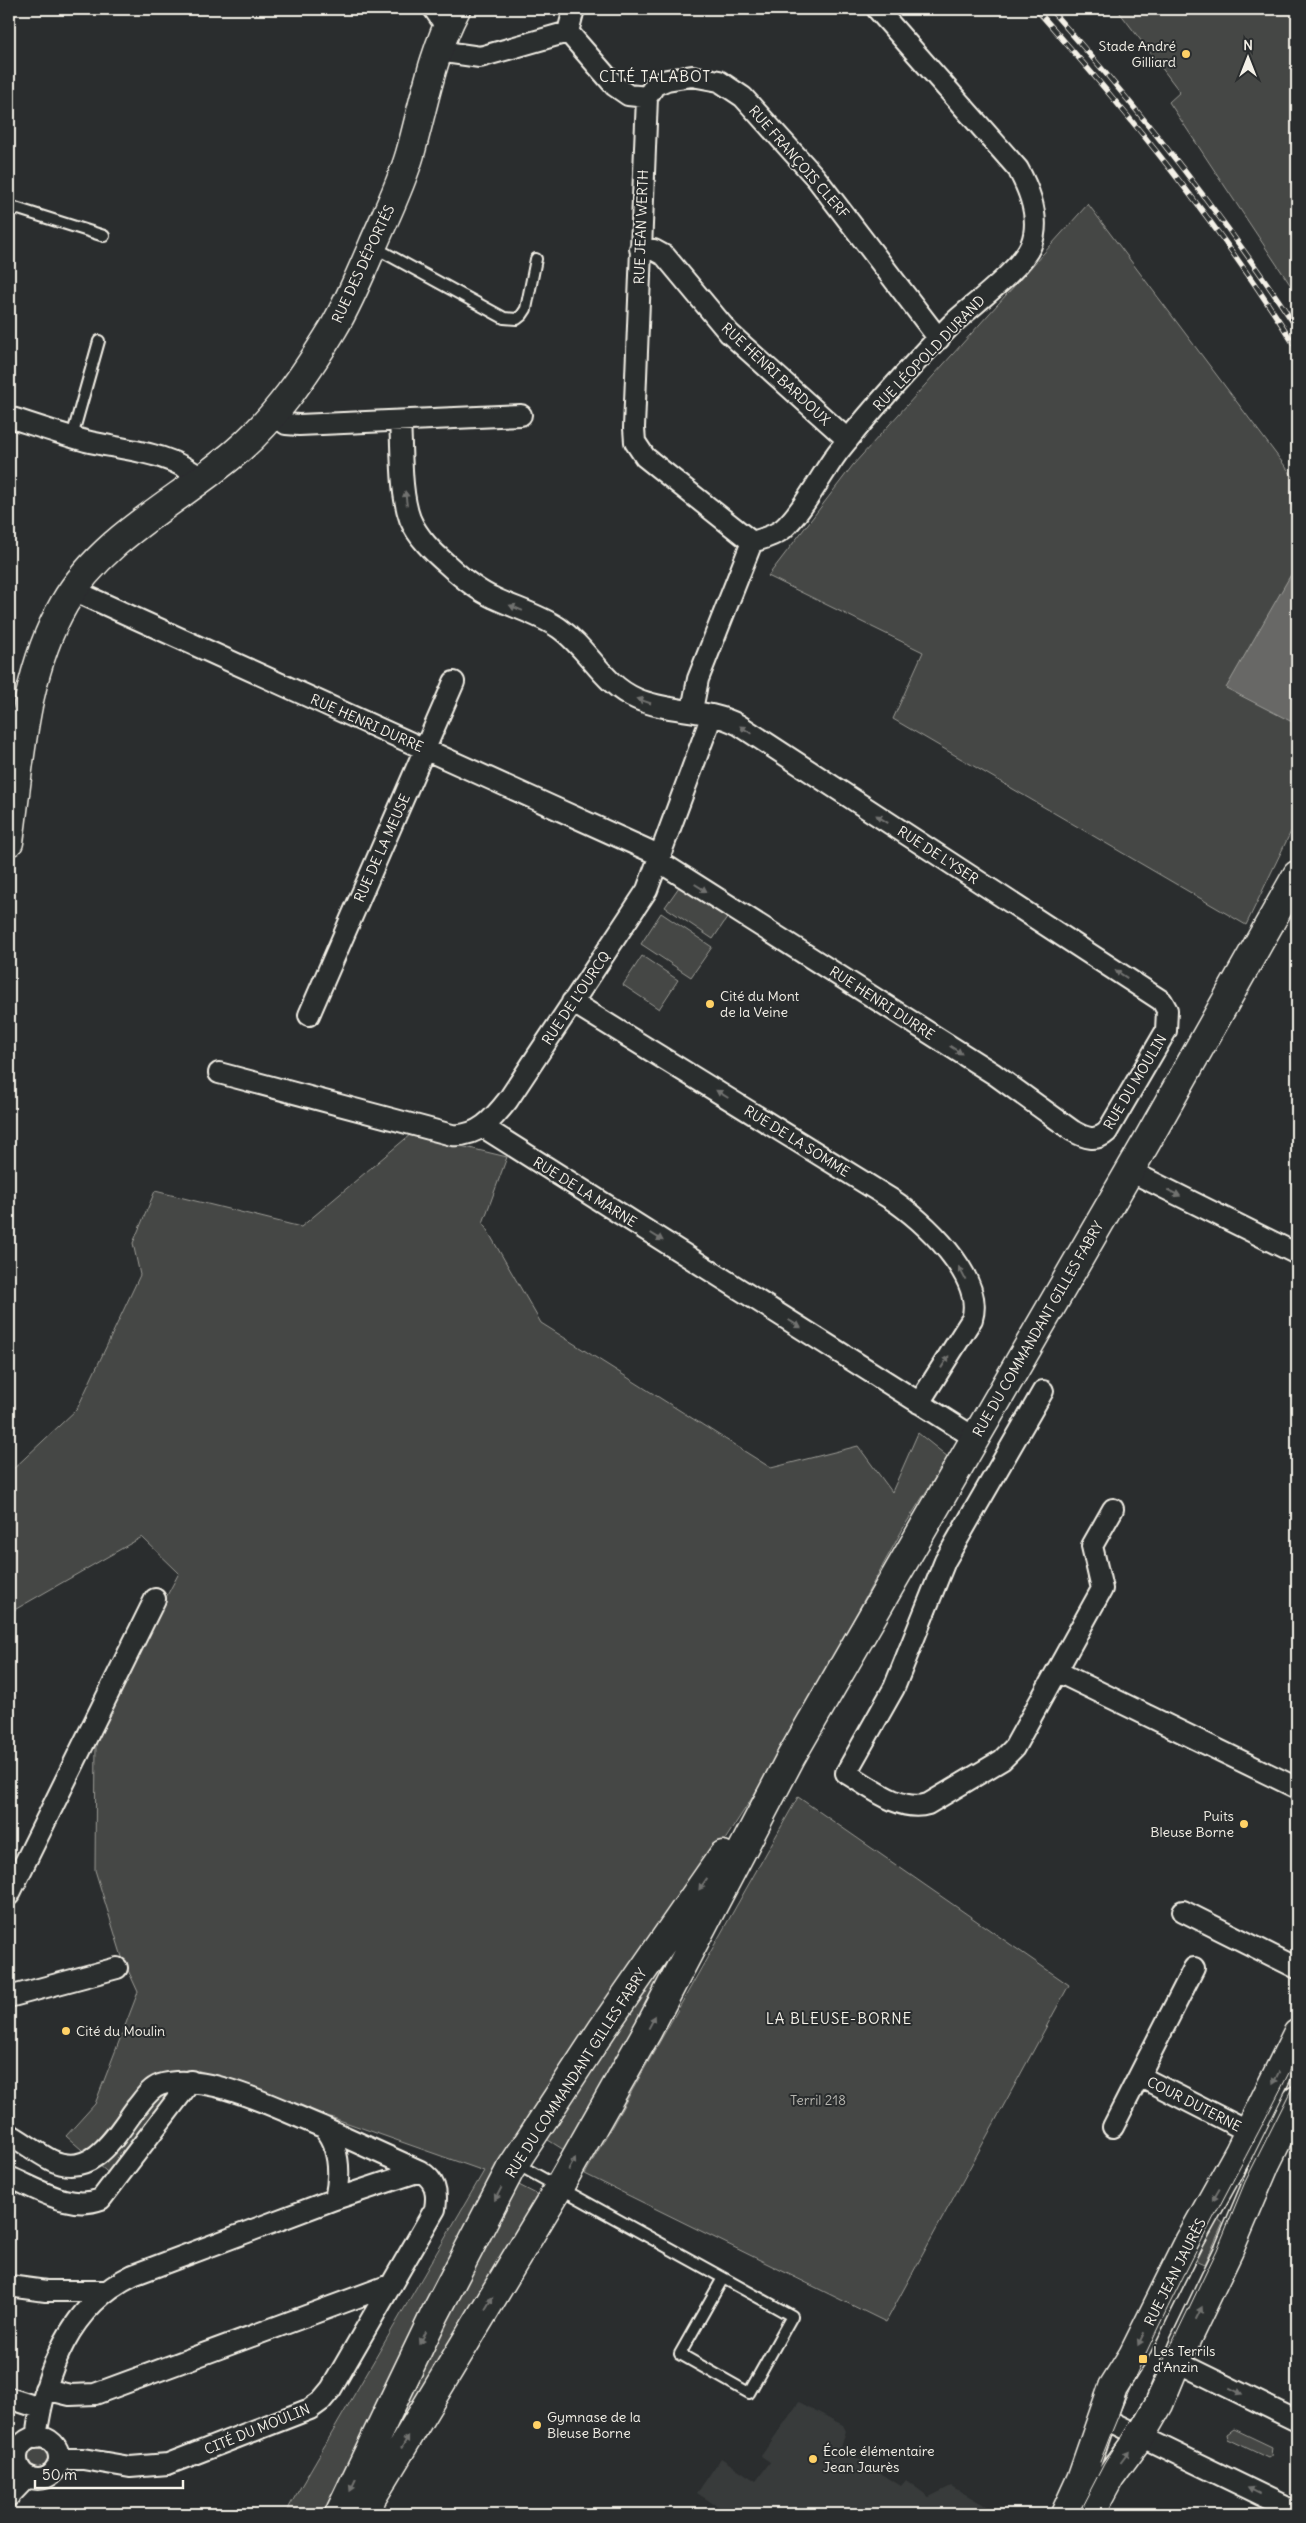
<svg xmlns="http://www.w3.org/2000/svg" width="1306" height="2523" font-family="Delius,sans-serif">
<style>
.built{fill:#373a3a}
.green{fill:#444645;stroke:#9c9c96}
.water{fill:#676866;stroke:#9f9f9a}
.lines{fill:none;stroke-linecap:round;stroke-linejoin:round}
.lane-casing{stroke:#f4f1e8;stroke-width:14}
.street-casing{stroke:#f4f1e8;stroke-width:24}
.secondary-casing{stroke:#f4f1e8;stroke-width:31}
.lane{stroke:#2a2d2e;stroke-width:10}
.street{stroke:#2a2d2e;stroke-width:20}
.secondary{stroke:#2a2d2e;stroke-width:28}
.tram{stroke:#f4f1e8;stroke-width:1}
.rail-casing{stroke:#f4f1e8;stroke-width:5.5}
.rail{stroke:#2a2d2e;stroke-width:4;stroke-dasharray:11;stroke-linecap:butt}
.oneway{fill:#71726f}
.poi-dot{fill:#ffd166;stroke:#2a2d2e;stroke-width:2}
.labels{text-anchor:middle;stroke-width:4;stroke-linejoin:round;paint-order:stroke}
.poi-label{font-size:14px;fill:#f4f1e8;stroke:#2a2d2e;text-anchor:start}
.street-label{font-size:14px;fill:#f4f1e8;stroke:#2a2d2e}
.park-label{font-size:14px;fill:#b6b5af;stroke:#2a2d2e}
.neighbourhood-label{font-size:15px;letter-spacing:1px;fill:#f4f1e8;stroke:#2a2d2e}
</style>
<rect width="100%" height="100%" fill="#2a2d2e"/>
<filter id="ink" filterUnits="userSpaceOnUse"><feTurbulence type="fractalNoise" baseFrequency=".02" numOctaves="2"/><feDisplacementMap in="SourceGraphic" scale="10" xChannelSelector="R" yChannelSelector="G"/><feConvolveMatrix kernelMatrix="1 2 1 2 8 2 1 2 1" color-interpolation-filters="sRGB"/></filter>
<g filter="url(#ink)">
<path class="built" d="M799,2402L843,2425L846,2431L841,2448L901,2486L906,2480L929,2497L951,2486L1000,2514H729L697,2493L721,2458L756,2481L770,2462L761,2456Z"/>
<path class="green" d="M1117,9H1297V295L1169,102L1180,92Z
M1088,204L1297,482V819L1246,925L893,719L923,652L768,576L853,465Z
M679,887L727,918L713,939L665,907Z
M661,913L712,947L691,977L641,944Z
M642,956L678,980L659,1009L623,985Z
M411,1134L507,1157L483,1223L541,1323L771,1468L858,1446L892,1492L918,1433L948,1457L905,1525L793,1729L752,1798L695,1886L510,2144L418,2322L325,2514H285L484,2171L197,2070L114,2178L66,2136L95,2104L138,1992L122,1957L95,1870L96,1737L139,1648L179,1573L142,1537L9,1613V1473L77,1409L140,1275L133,1243L155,1191L301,1227Z
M798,1797L1069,1985L886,2322L585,2174Z
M686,1927L695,1933L569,2153L540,2135Z
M513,2182L544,2198L369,2490L416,2367Z
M1218,2219L1223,2223L1205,2264L1196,2260Z
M1234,2429L1272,2447L1271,2456L1268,2458L1228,2439L1227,2434Z
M24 2459a14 14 0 1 1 28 0a14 14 0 1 1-28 0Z"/>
<path class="water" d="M1297,564V722L1296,724L1226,688Z"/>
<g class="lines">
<g class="lane-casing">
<path id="lane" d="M9,206L104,236
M374,247L504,318L517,319L522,315L526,309L536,259
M72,437L99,341
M515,2163L792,2316L749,2393L680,2354L723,2278"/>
</g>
<g class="street-casing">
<path id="street" d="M434,9L447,28
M568,32L574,9
M438,51L480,57L568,32L615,86L628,95L647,97L634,428L635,442L645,457L752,542
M647,97L655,85L667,80L692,76L719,81L743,97L816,178L939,339
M640,249L654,250L665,256L729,333L848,440
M273,414L286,424L299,425L521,415
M9,417C34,425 60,434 86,441C123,450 172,452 201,479
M400,421C402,450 400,492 410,519C418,538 433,552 448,565C462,578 476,590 494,598C515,608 540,615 559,628C589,649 602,684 637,699C670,713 707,708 739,725L1162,1001L1167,1010L1166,1031L1107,1132C1096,1142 1085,1138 1073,1131L994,1074L660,862
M73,590L661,856
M692,710L698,679L752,542C762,539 774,536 783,529C803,511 821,475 838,452C873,408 912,365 951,325C973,304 1020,271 1031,245C1041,220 1030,191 1018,169L877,9
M572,1002L891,1199C922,1219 985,1277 972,1319L919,1403
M309,1015L454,682
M219,1073L452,1135C478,1137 493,1119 508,1100L647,890L712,715
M483,1127L975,1438
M1130,1171L1297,1254
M1043,1391L945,1561L894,1688L846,1773C869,1786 900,1813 928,1804L1002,1760L1014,1748L1102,1589L1092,1546L1113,1509
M1058,1672L1297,1788
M9,1895L155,1599
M1183,1911L1297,1968
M9,1997L117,1968
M1139,2076L1249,2132
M323,2127L420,2171
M1113,2127L1194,1968
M9,2134C23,2142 36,2152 51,2160C92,2180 116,2135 136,2108C143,2100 149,2089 160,2085C205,2070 280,2110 323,2127C340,2148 341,2173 335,2199L133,2275C69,2306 45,2371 36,2438
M9,2177C38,2189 70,2211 101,2199L191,2081
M9,2286L46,2291H105
M1177,2362L1297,2421
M45,2389L70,2395L95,2394L390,2285
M9,2398L40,2408
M1101,2417L1297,2512
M17 2458a21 21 0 1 1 42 0a21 21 0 1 1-42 0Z
M59,2459H83L130,2467L168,2464L310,2409L321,2401L331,2389L435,2209C438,2191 435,2180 420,2171L335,2199
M9,2496L28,2476"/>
</g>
<g class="secondary-casing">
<path id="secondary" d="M9,842C20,763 23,675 64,604C102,537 179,501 236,452C276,418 306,373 333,329C349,302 361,273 373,245C386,215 401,185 410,154C424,104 432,54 456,9
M339,2514L434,2316L510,2170L603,2028L723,1855
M362,2514L559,2187L648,2030L791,1757L1147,1141L1297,875
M1065,2514L1081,2479L1113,2387L1133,2355L1190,2240L1239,2152L1297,2034
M1090,2514L1110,2477L1141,2435L1159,2404L1183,2346L1229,2250L1266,2163L1297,2100"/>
</g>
<use href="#lane" class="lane"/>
<use href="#street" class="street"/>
<use href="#secondary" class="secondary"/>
<path class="tram" d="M1100,2462C1153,2321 1230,2191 1297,2057
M1078,2514L1104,2464L1146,2397L1217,2250L1245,2182L1297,2078"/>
<g class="rail-casing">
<path id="rail" d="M1036,9C1131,116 1221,227 1297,349
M1050,9C1140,110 1223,216 1297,328"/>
</g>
<use href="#rail" class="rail"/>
</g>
<defs><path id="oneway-solid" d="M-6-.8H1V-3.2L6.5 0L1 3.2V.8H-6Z" transform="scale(1.25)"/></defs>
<g class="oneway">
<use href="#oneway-solid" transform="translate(406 498) rotate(-97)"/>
<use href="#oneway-solid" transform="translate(516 608) rotate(-157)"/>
<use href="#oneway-solid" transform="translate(644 701) rotate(-161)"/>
<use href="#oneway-solid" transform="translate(746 730) rotate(-147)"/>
<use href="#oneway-solid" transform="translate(882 819) rotate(-147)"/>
<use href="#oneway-solid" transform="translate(701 888) rotate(32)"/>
<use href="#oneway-solid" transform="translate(1121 974) rotate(-147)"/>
<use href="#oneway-solid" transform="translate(956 1050) rotate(33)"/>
<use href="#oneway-solid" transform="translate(722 1094) rotate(-148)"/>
<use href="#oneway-solid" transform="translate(1174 1193) rotate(26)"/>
<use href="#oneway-solid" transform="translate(657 1237) rotate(32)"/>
<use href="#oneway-solid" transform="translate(962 1273) rotate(-118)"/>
<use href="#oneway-solid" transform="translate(795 1324) rotate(32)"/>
<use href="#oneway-solid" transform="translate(945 1362) rotate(-58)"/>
<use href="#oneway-solid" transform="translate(703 1884) rotate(125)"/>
<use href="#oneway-solid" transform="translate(652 2022) rotate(-62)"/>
<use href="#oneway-solid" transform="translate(1276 2078) rotate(116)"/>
<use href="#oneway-solid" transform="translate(572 2164) rotate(-61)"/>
<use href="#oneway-solid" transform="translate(498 2194) rotate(118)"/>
<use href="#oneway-solid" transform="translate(1216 2195) rotate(120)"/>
<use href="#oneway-solid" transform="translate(489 2303) rotate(-59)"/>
<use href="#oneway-solid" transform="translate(1199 2313) rotate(-64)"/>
<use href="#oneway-solid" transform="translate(423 2338) rotate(116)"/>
<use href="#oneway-solid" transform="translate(1141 2339) rotate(116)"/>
<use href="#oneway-solid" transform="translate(1236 2391) rotate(26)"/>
<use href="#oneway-solid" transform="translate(405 2442) rotate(-59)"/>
<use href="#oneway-solid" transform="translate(1125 2457) rotate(-53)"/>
<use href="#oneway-solid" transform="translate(353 2485) rotate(115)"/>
<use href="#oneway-solid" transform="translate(1254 2491) rotate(-154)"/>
</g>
</g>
<g class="poi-dot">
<circle cx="1186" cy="54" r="5"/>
<circle cx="710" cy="1004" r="5"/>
<circle cx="1244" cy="1824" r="5"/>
<circle cx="66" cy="2031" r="5"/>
<rect x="1138" y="2354" width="10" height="10" rx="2.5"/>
<circle cx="537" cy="2425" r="5"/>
<circle cx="813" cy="2459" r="5"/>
</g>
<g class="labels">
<g class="poi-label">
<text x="1176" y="51" text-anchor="end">Stade André<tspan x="1176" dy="16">Gilliard</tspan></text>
<text x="720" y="1001">Cité du Mont<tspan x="720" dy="16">de la Veine</tspan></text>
<text x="1234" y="1821" text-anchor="end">Puits<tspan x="1234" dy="16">Bleuse Borne</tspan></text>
<text x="76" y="2036">Cité du Moulin</text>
<text x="1153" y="2356">Les Terrils<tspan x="1153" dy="16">d'Anzin</tspan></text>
<text x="547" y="2422">Gymnase de la<tspan x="547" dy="16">Bleuse Borne</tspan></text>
<text x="823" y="2456">École élémentaire<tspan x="823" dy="16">Jean Jaurès</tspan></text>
</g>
<g class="street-label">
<text transform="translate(799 162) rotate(49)" y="5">RUE FRANÇOIS CLERF</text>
<text transform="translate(641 227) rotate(-88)" y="5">RUE JEAN WERTH</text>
<text transform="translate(363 264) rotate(-65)" y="5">RUE DES DÉPORTÉS</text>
<text transform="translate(929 353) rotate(-46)" y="5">RUE LÉOPOLD DURAND</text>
<text transform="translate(776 374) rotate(43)" y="5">RUE HENRI BARDOUX</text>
<text transform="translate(367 723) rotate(24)" y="5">RUE HENRI DURRE</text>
<text transform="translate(382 848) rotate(-66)" y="5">RUE DE LA MEUSE</text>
<text transform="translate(938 855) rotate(33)" y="5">RUE DE L'YSER</text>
<text transform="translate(576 998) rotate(-56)" y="5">RUE DE L'OURCQ</text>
<text transform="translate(882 1003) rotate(33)" y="5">RUE HENRI DURRE</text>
<text transform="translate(1135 1082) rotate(-59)" y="5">RUE DU MOULIN</text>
<text transform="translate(797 1141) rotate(32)" y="5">RUE DE LA SOMME</text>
<text transform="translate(585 1192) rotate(32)" y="5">RUE DE LA MARNE</text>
<text transform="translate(1038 1329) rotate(-60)" y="5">RUE DU COMMANDANT GILLES FABRY</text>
<text transform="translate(576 2073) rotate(-57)" y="5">RUE DU COMMANDANT GILLES FABRY</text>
<text transform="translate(1194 2104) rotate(27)" y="5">COUR DUTERNE</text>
<text transform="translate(1175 2272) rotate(-63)" y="5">RUE JEAN JAURÈS</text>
<text transform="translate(257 2429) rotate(-22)" y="5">CITÉ DU MOULIN</text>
</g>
<g class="park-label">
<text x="818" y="2105">Terril 218</text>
</g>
<g class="neighbourhood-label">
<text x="655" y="82">CITÉ TALABOT</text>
<text x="839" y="2024">LA BLEUSE-BORNE</text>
</g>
</g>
<rect width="1306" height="2523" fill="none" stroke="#2a2d2e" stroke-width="30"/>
<rect x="15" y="15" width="1276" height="2493" fill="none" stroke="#f4f1e8" stroke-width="2" filter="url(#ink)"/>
<g transform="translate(1248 58)" stroke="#2a2d2e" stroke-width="4" paint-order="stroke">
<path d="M0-4L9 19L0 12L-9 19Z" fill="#f4f1e8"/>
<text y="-8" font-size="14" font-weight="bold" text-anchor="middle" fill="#f4f1e8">N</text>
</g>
<path d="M35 2480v8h148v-8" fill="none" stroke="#f4f1e8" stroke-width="2.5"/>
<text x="42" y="2480" font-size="15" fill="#f4f1e8" stroke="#2a2d2e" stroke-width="4" paint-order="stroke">50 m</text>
</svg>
